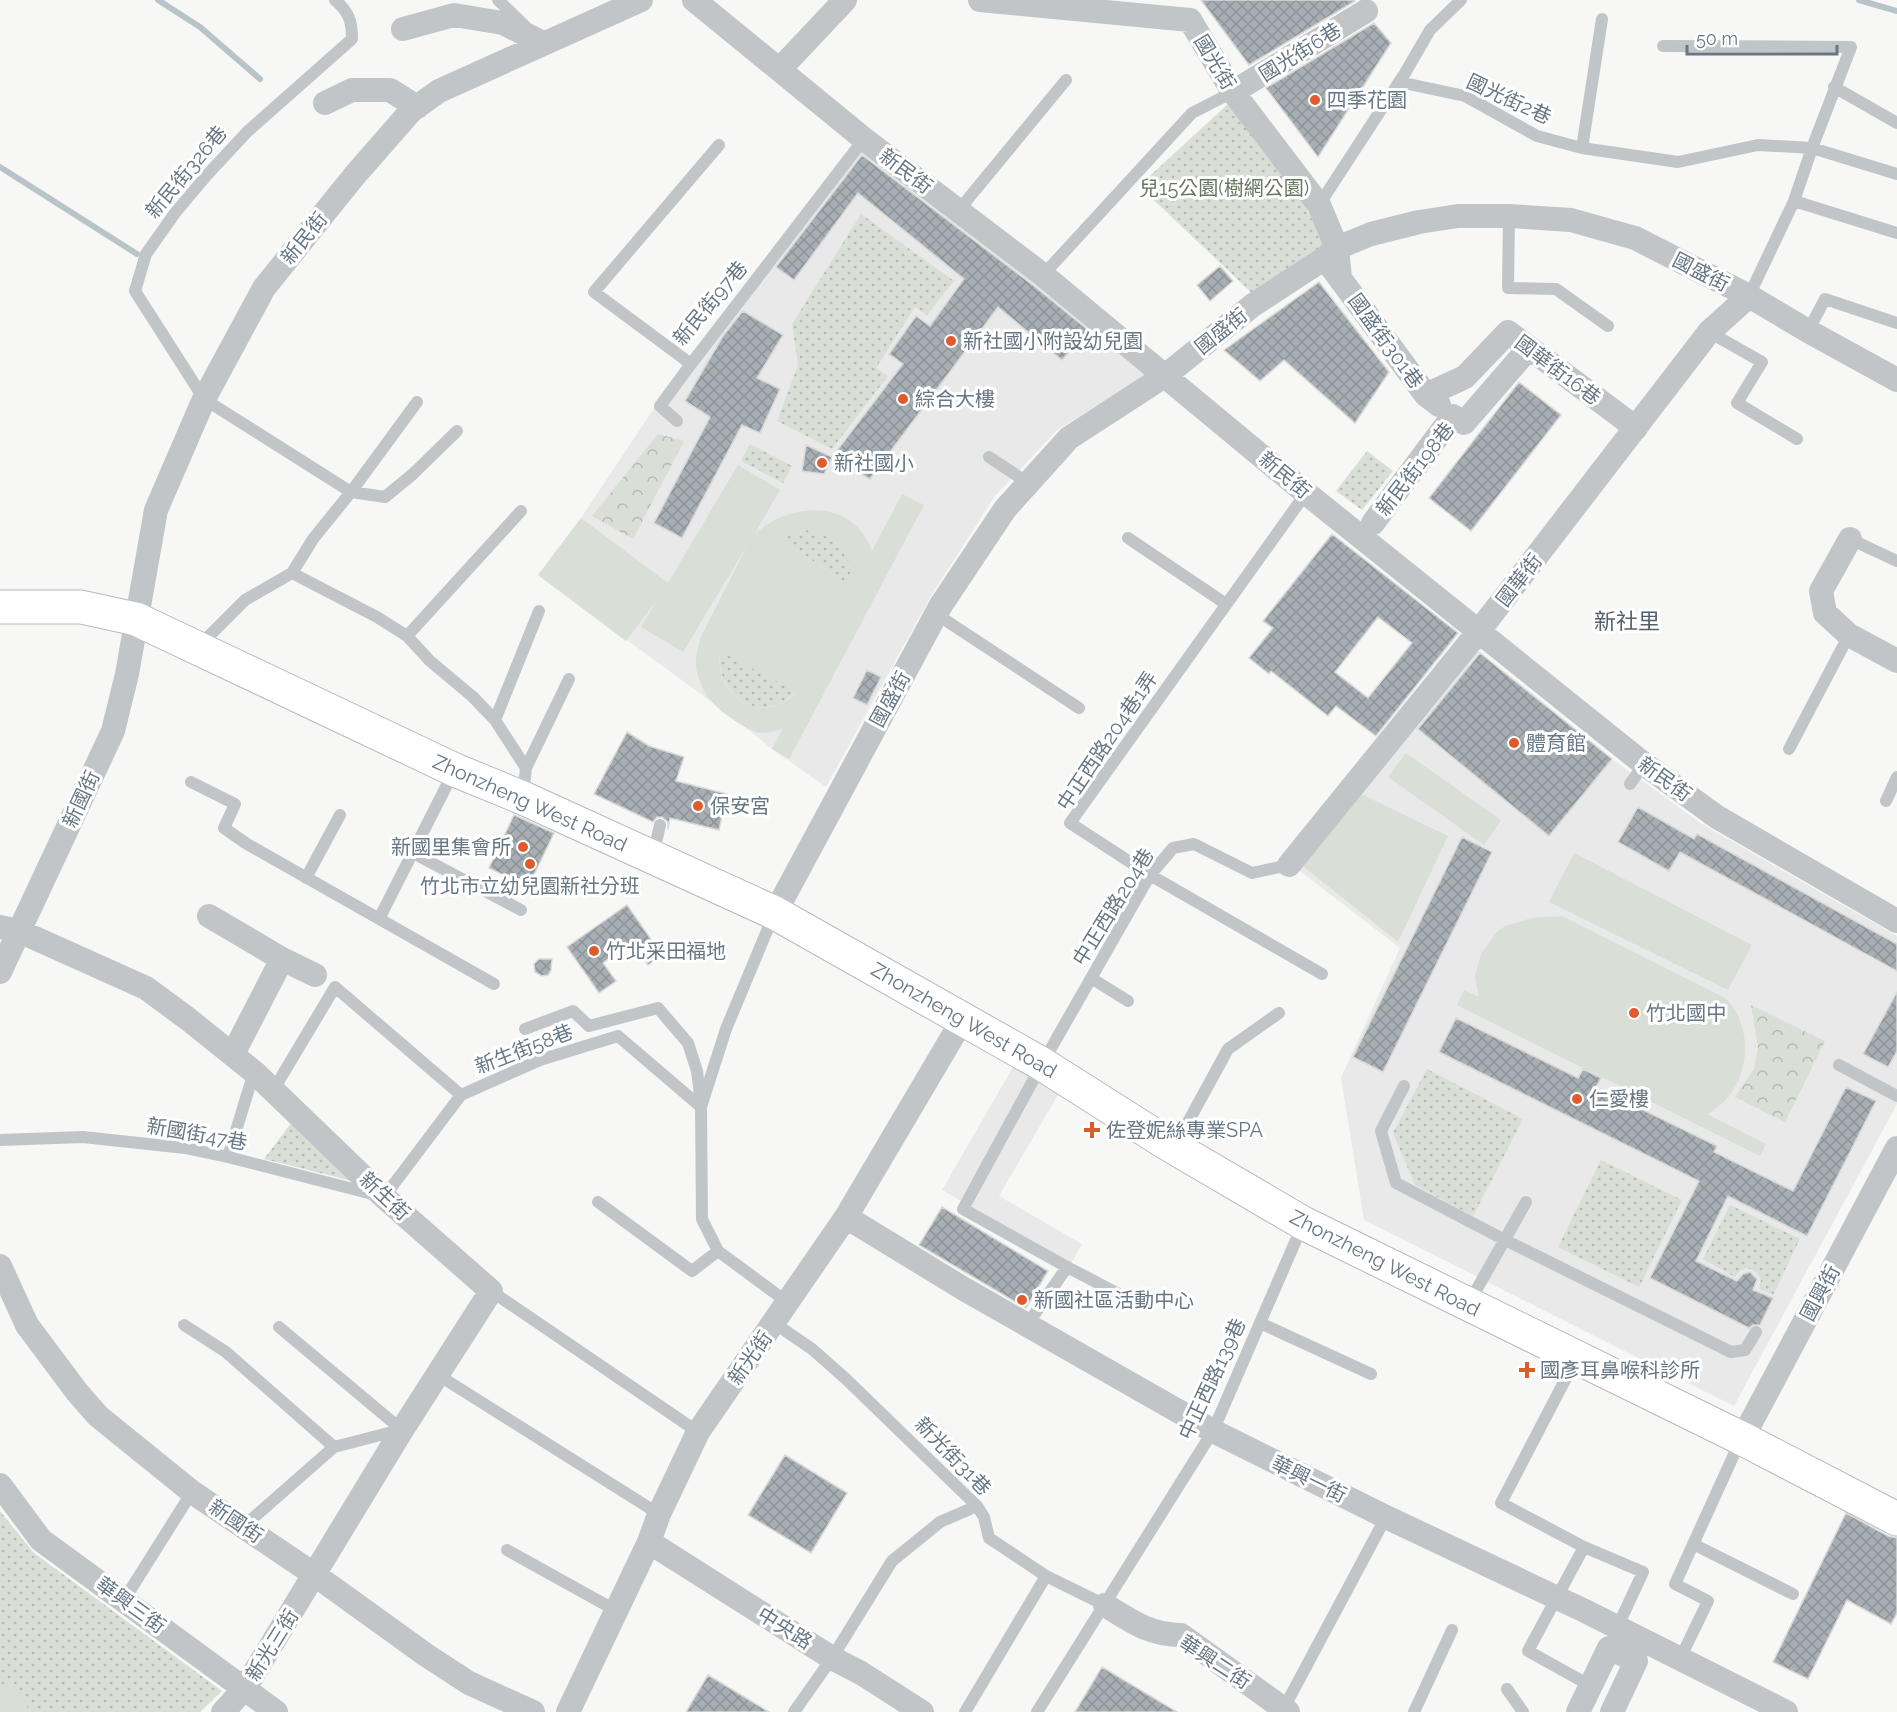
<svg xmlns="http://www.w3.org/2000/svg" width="1897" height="1712" font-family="Raleway,'Noto Sans TC',sans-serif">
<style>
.built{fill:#e8e9e8}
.green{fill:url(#green-dots)}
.forest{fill:url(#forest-crowns)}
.pitch{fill:#d9ded6;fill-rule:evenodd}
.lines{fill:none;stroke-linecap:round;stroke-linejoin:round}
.stream{stroke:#b9c4c9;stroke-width:6}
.building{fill:url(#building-cross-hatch);stroke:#d9d9d7;stroke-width:1.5;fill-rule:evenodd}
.secondary-casing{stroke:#b5babf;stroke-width:35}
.service{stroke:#c1c5c8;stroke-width:12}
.minor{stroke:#c1c5c8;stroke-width:24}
.secondary{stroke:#fff;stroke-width:33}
.poi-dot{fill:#df5a2d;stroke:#fff;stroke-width:2}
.labels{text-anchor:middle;stroke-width:6;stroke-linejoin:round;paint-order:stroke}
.street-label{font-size:20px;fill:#677785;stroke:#fff}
.poi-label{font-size:20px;fill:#677785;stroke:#fff;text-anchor:start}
.park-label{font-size:20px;fill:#667762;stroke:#fff}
.quarter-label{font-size:22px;fill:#55606a;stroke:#fff}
</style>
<defs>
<pattern id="green-dots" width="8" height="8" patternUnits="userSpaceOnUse" patternTransform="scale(1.5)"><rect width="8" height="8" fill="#d9ded6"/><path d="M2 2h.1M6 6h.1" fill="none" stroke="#b4b9b3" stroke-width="1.8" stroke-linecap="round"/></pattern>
<pattern id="forest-crowns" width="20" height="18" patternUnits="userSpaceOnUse" patternTransform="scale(1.5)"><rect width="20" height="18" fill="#d9ded6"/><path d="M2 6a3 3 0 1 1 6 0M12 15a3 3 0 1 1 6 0" fill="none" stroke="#b4b9b3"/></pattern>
<pattern id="building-cross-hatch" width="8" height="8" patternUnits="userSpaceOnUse" patternTransform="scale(1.5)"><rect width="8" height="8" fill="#a7afb5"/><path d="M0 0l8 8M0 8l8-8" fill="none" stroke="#8c9399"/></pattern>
</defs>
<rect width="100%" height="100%" fill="#f7f8f5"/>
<path class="built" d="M861,145L1025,275L1089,329L1149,374L1057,430L995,496L932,594L826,787L772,749L735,719L538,575L581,518L675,377Z
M1471,645L1612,759L1702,824L1897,936V1104L1734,1406L1364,1220L1341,1078L1400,948L1296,868Z
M1016,1062L1062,1088L999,1196L1082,1244L1071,1264L942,1190Z"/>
<path class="green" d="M1230,102L1297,189L1326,248L1255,296L1139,186Z
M861,214L954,281L927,315L915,307L876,368L888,376L832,449L777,421L798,365L792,324Z
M750,444L792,466L783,483L741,461Z
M1367,451L1393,471L1362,510L1336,491Z
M806,530C832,533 858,555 848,584L781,540L790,535Z
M720,650L796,691C762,728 714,696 720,650Z
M1427,1069L1523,1119L1473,1216L1415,1185L1393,1133Z
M292,1122L352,1181L264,1159Z
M1601,1160L1682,1200L1639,1287L1558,1247Z
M1730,1205L1800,1239L1773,1295L1759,1289L1761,1280C1758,1273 1754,1270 1747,1268L1740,1271L1735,1277L1703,1259Z
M0,1511L34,1553L222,1691L200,1712H0Z"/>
<path class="forest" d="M658,434L684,441L633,539L592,516Z
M1751,1005L1825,1041L1785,1122L1735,1097L1754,1069L1758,1048Z"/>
<path class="pitch" d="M738,465L780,490L755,533C763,528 771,521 779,518C816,502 858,510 872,551L902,494L924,505L789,759L772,749L783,728C776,731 769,733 761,733C749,732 722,713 714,704C705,696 698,679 696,667C695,657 698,648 700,639L748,544L683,652L641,627L657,600L626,641L538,575L581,518L668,583ZM806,530C832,533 858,555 848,584L782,541L790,535ZM720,651L796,692C762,728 713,696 720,651Z
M1406,753L1501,820L1484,845L1388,777Z
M1361,794L1448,836L1398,942L1303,866Z
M1574,853L1752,945L1728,990L1549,902Z
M1562,916L1725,998C1758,1030 1749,1093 1707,1114L1766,1144L1760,1156L1457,1005L1464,990L1479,997L1475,976L1481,954L1497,932L1505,926L1532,918Z
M12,1679L30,1712H0V1686Z"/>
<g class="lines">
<path class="stream" d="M158,0L200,27L260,79
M1859,0L1897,11
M0,167L137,254"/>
</g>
<path class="building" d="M1201,0H1354L1355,1L1249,65Z
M1374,23L1391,43L1318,157L1266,88Z
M862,155L1034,286L1088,330L1062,360L998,307L870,479L832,457L903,364L889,354L916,316L930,326L964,279L858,193L794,280L776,267Z
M1220,266L1233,281L1210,301L1197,285Z
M1319,282L1389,372L1355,423L1284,360L1260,381L1224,350Z
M743,311L783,335L757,378L780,389L760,433L742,425L682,538L654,523L710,417L685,401L723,336Z
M1519,382L1561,415L1471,531L1429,498Z
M806,445L832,457L824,474L802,471Z
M1332,534L1458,633L1376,736L1336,706L1328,716L1271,671L1269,674L1249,658L1273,628L1263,621ZM1378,617L1412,643L1368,698L1335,672Z
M1480,653L1612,759L1549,836L1418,729Z
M867,670L881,677L867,705L853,698Z
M627,732L649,746L684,757L676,781L727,794L719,830L670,818L668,829V822L662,817H657L653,822L594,794Z
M1638,807L1694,839L1697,834L1897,944V971L1680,852L1669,871L1618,842Z
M514,815L554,833L528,887L489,868Z
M1462,837L1492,852L1383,1072L1353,1057Z
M627,905L662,955L648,965L632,942L603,963L616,981L599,993L567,947Z
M539,959H552L551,970L548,975L542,976L535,972L534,964Z
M1897,992V1051L1888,1067L1863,1054Z
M1456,1018L1578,1078L1583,1069L1601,1078L1596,1087L1717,1146L1714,1152L1793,1191L1846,1087L1876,1101L1807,1236L1728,1196L1696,1261L1737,1281L1743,1274L1750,1272L1757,1279L1753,1290L1773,1298L1760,1325H1753L1749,1328L1650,1278L1699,1181L1439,1052Z
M942,1207L1048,1271L1026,1308L919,1245Z
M785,1455L847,1493L811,1553L748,1515Z
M1846,1513L1888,1536L1897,1538V1613L1891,1624L1847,1600L1808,1679L1773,1662Z
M1102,1667L1177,1712H1075Z
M708,1675L769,1712H686Z"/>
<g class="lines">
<g class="secondary-casing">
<path id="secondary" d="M0,607H81L136,619L455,770L523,798L775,913L1042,1064L1168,1144L1303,1223L1741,1438L1897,1519"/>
</g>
<path class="service" d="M335,0C349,12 352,21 352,39L247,132L207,175L175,213L146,254L135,291L204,399L351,492L385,497L413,474L457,431
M498,0L525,26
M1663,46L1851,47L1812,148L1794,201L1749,296
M1399,82L1465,96L1537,136L1582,148L1602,19
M1834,87L1897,123
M719,145L594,292L691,364L864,139
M1582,148L1678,162L1758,145L1812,148L1897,174
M1794,201L1897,233
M1319,205L1405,73L1430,30L1461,0
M958,211L1066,80
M1509,216L1508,288L1556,289L1608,326
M1043,275L1192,113L1233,92
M1808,331L1825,299L1897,323
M1709,332L1762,362L1737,403L1797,439
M677,421L660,406L691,364
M989,457L1028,483
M1306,493L1070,823L1150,875L1322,974
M1128,538L1226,604
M1850,539L1897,561
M292,573L377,617L407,636L430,661L473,697L495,720L526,768L523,795
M936,614L1079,708
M407,636L521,511
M199,646L245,600L292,573L313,539L351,492L417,402
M495,720L539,611
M1789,749L1849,635
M526,768L569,679
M191,782L235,804L224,828L247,844L494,984
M1630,784L1644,764
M1886,801L1897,777
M413,853L521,910
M653,856L660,825
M306,878L340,815
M774,914L726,1029L701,1107L702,1219L718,1251L787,1302
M379,919L454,771
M1091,978L1128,1001
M525,1029L573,1011L589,1026L658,1008L688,1043L697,1071L701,1103
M1839,1065L1897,1096
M1404,1086L1381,1131L1396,1183L1505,1240L1731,1352L1745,1350L1756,1332
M274,1089L335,987L461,1095
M0,1140L83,1137L185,1148L228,1157L384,1197L461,1095L540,1060L618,1036L701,1107
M1175,1146L1228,1049L1279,1013
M228,1157L254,1072
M598,1202L692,1271L718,1251
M491,1291L698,1432
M1136,1303L1067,1267L963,1209L1042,1064L1150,875L1173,848L1194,844L1252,873L1289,865
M1469,1303L1526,1202
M774,1323L812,1349L846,1379L977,1506L984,1517L989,1538L1046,1576L1105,1605
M1260,1323L1371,1374
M184,1325L226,1352L334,1447
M1027,1325L1067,1267
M279,1327L402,1430
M1576,1359L1501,1503L1584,1547L1528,1651L1591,1686
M438,1375L659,1514
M244,1526L334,1447L400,1430
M1693,1544L1793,1594
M1584,1547L1643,1572L1617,1628
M507,1550L615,1610
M124,1600L192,1492
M1680,1659L1708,1601L1675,1584L1741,1439
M1507,1689L1523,1712
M1284,1708L1386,1517
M794,1712L832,1658L892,1561L940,1522L977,1506
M965,1712L1046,1576
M1037,1712L1213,1431L1303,1224
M1414,1712L1452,1630"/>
<path class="minor" d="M694,0L864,139L1043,275L1306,493L1644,764L1717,817L1897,921
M980,0L1190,20L1233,92L1319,205L1337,248L1340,278
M403,29L454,15L503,23L543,43
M780,69L845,0
M1233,92L1366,11
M325,103L352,90H390L417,107
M1330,265L1426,395L1439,405
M1426,395L1465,377L1508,332L1636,428
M1373,523L1453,416L1464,423L1529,348
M1850,539L1821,591L1825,613L1849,635L1897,661
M1289,865L1479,631L1709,332L1749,296
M775,913L941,605L1005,509L1069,438L1166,375L1253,305L1325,258L1337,248L1371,234L1419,222L1458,216H1509L1571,220L1635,238L1749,296L1808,331L1897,380
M209,916L282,959L315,975
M0,927L19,931L146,988L188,1019L254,1072L384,1197L491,1291L402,1430L245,1688L223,1712
M0,972L113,731L127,674L156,510L204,399L264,288L355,175L411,111L439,91L641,0
M233,1054L282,959
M846,1217L964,1289L1213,1431L1386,1517L1585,1611L1786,1712
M0,1266L27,1325L77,1392L98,1416L192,1492L315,1575L426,1655L469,1683L533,1712
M1741,1438L1750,1424L1897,1148
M0,1485L41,1540L276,1712
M649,1542L832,1658L861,1673L922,1712
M1105,1605C1131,1621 1150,1635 1181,1635L1288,1712
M568,1712L649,1542L659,1514L698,1432L846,1217L963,1019
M1578,1712L1609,1648L1636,1661L1612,1712"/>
<use href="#secondary" class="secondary"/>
</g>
<g class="poi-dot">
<circle cx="1315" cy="100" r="6"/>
<circle cx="951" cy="341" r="6"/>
<circle cx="903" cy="399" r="6"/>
<circle cx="822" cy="463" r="6"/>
<circle cx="1514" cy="743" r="6"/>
<circle cx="698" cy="806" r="6"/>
<circle cx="523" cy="847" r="6"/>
<circle cx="530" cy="864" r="6"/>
<circle cx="594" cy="951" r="6"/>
<circle cx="1634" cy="1013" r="6"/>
<circle cx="1577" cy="1099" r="6"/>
<path d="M1089 1121h6v6h6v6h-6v6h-6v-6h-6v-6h6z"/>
<circle cx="1022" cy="1300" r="6"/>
<path d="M1524 1361h6v6h6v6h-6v6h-6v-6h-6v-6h6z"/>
</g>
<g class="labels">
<g class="street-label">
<text transform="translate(1300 52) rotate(-32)" y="7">國光街6巷</text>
<text transform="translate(1215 62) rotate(59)" y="7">國光街</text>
<text transform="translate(1509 99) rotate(25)" y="7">國光街2巷</text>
<text transform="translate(906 171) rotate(37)" y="7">新民街</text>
<text transform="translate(186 172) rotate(-50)" y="7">新民街326巷</text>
<text transform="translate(304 238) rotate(-51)" y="7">新民街</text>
<text transform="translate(1701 272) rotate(27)" y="7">國盛街</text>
<text transform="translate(710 303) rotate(-50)" y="7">新民街97巷</text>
<text transform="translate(1221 331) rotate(-39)" y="7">國盛街</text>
<text transform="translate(1386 341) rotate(54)" y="7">國盛街301巷</text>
<text transform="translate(1558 370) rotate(37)" y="7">國華街16巷</text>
<text transform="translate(1415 469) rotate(-52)" y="7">新民街198巷</text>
<text transform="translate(1285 475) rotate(40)" y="7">新民街</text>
<text transform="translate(1519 580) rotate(-52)" y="7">國華街</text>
<text transform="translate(890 699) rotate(-61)" y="7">國盛街</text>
<text transform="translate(1107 741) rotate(-56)" y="7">中正西路204巷1弄</text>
<text transform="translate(1665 779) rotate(36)" y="7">新民街</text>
<text transform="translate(81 799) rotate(-65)" y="7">新國街</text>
<text transform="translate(530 803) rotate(24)" y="7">Zhonzheng West Road</text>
<text transform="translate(1113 907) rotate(-58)" y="7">中正西路204巷</text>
<text transform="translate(964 1020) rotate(30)" y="7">Zhonzheng West Road</text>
<text transform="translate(524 1049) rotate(-21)" y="7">新生街58巷</text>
<text transform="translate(197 1134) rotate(10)" y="7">新國街47巷</text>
<text transform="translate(385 1196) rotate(43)" y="7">新生街</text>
<text transform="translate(1385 1263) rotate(27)" y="7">Zhonzheng West Road</text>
<text transform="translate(1820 1293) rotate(-62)" y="7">國興街</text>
<text transform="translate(750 1358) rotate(-55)" y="7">新光街</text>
<text transform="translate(1212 1379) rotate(-65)" y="7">中正西路139巷</text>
<text transform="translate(953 1456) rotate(46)" y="7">新光街31巷</text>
<text transform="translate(1309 1479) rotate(26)" y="7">華興一街</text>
<text transform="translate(236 1521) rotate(34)" y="7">新國街</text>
<text transform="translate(131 1605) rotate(36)" y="7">華興三街</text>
<text transform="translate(785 1628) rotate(32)" y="7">中央路</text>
<text transform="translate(272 1645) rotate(-58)" y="7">新光三街</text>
<text transform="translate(1215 1662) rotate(33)" y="7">華興二街</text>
</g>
<g class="poi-label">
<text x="1327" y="107">四季花園</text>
<text x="963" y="348">新社國小附設幼兒園</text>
<text x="915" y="406">綜合大樓</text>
<text x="834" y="470">新社國小</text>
<text x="1526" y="750">體育館</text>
<text x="710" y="813">保安宮</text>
<text x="511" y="854" text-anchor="end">新國里集會所</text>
<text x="530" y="893" text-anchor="middle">竹北市立幼兒園新社分班</text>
<text x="606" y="958">竹北采田福地</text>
<text x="1646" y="1020">竹北國中</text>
<text x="1589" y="1106">仁愛樓</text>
<text x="1106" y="1137">佐登妮絲專業SPA</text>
<text x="1034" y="1307">新國社區活動中心</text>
<text x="1540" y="1377">國彥耳鼻喉科診所</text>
</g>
<g class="park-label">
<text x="1224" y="195">兒15公園(樹網公園)</text>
</g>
<g class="quarter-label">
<text x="1627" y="629">新社里</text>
</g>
</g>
<path d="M1687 45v9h150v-9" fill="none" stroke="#677785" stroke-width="3"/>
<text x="1696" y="45" font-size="18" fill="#677785" stroke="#ffffff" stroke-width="4.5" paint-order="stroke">50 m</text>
</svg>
